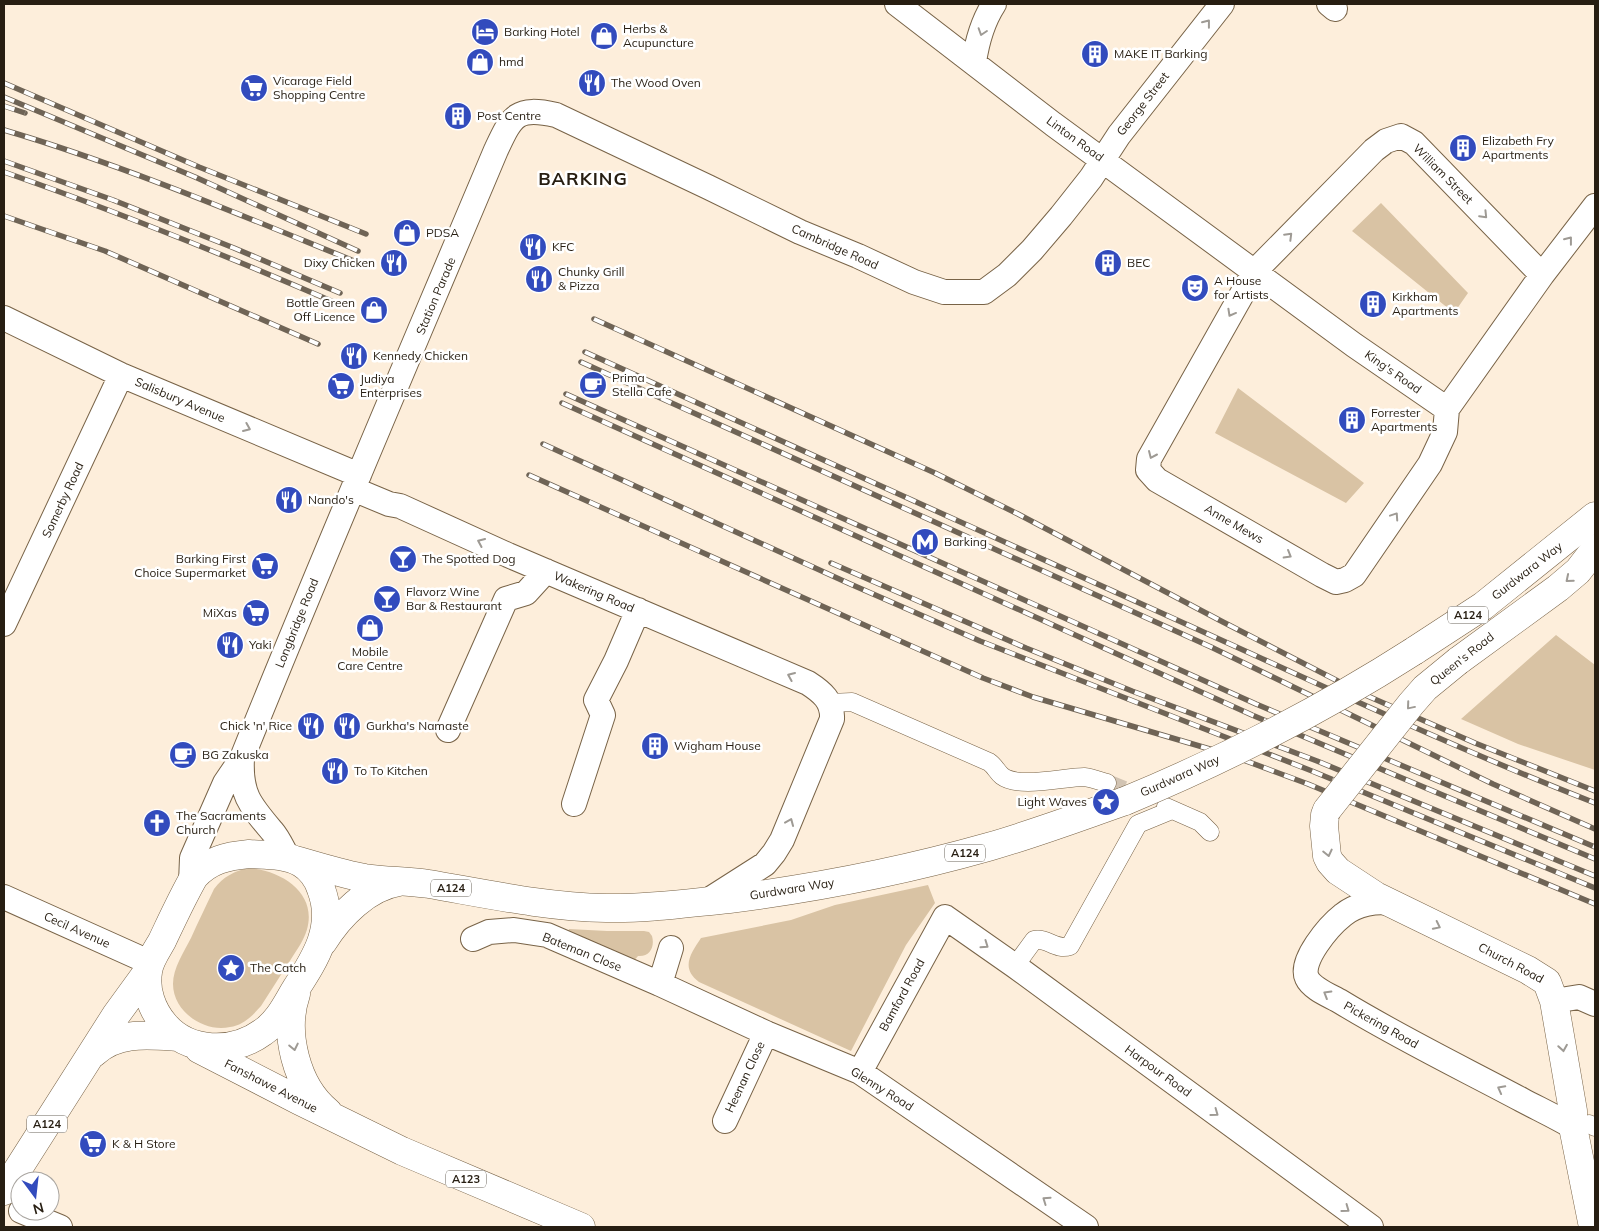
<svg xmlns="http://www.w3.org/2000/svg" width="1599" height="1231" font-family="Mulish,sans-serif">
<style>
.green{fill:#d9c3a4}
.lines{fill:none;stroke-linecap:round;stroke-linejoin:round}
.pedestrian-tunnel{stroke:#d2c4b3;stroke-width:18;stroke-dasharray:18 9;stroke-linecap:butt}
.pedestrian-casing{stroke:#786347;stroke-width:19}
.minor-casing{stroke:#786347;stroke-width:26}
.tertiary-casing{stroke:#786347;stroke-width:29}
.primary-casing{stroke:#786347;stroke-width:29}
.pedestrian{stroke:#fff;stroke-width:18}
.minor{stroke:#fff;stroke-width:24}
.tertiary{stroke:#fff;stroke-width:28}
.primary{stroke:#fff;stroke-width:28}
.rail-casing{stroke:#6f6456;stroke-width:5.5}
.rail{stroke:#fff;stroke-width:4;stroke-dasharray:11;stroke-linecap:butt}
.tertiary-bridge-casing{stroke:#786347;stroke-width:29;stroke-linecap:butt}
.primary-bridge-casing{stroke:#786347;stroke-width:29;stroke-linecap:butt}
.tertiary-bridge{stroke:#fff;stroke-width:28}
.primary-bridge{stroke:#fff;stroke-width:28}
.oneway{stroke:#9e9a94}
.labels{text-anchor:middle;stroke-width:5;stroke-linejoin:round;paint-order:stroke}
.shield{fill:#fff;stroke:#686259;stroke-width:1}
.shield-label{font-size:11px;font-weight:bold;fill:#271e12}
.poi-label{font-size:12px;fill:#271e12;stroke:#fff;text-anchor:start}
.street-label{font-size:12px;fill:#271e12;stroke:#fff}
.district-label{font-size:18px;font-weight:bold;letter-spacing:1px;fill:#271e12;stroke:#fff}
</style>
<rect width="100%" height="100%" fill="#fdeedb"/>
<path class="green" d="M1381,203L1468,293L1454,313L1352,231Z
M1238,388L1364,483L1346,503L1215,433Z
M1556,635L1595,665V770L1518,744L1461,719Z
M249,868C290,872 326,902 300,945L261,1006C252,1016 244,1025 230,1027C205,1033 173,1012 173,984C173,968 184,952 191,938C198,922 206,906 214,889C223,877 234,871 249,868Z
M928,885L935,903L906,945L851,1051L699,982C680,968 691,953 701,938L791,920L835,905Z
M569,929L607,931H644L649,932L652,936C655,947 650,957 638,956L632,963L567,934Z"/>
<g class="lines">
<path class="pedestrian-tunnel" d="M1107,783L1166,807"/>
<g class="pedestrian-casing">
<path id="pedestrian" d="M830,703L852,702L989,762C995,766 997,772 1002,776C1019,789 1064,777 1084,777C1092,778 1100,781 1107,783
M1166,807L1200,822L1210,832
M1015,966L1034,940C1047,937 1056,951 1070,946L1138,824L1172,810
M1573,1127L1589,1124L1595,1127"/>
</g>
<g class="minor-casing">
<path id="minor" d="M897,4L1053,124L1354,345L1447,409
M1329,4L1335,9
M974,62C977,42 983,21 994,4
M4,318L121,375L359,475
M1447,409L1445,432L1430,464L1354,575L1345,580L1336,582L1322,575L1157,480L1148,470L1149,459L1255,271L1374,150L1386,141L1401,136L1414,143L1542,275
M1447,409L1542,275L1595,206
M353,489L389,504L400,506L508,555L808,683C822,692 833,701 832,719L782,840L774,853L765,864L707,901
M4,624L121,375
M448,730L506,599L526,593L546,571
M242,758C240,794 250,805 272,831C279,839 283,849 288,858
M574,804L603,715L596,700L616,661L638,610
M191,883L192,858L225,783L242,758C324,554 411,352 496,150C512,116 516,106 556,115L708,187L800,232L858,256L914,282L944,292H984L1007,275L1032,250L1061,216L1091,178L1119,135L1222,4
M4,897L151,963
M1393,904C1378,899 1355,905 1343,915C1329,926 1299,961 1307,978C1312,989 1331,996 1341,1002C1400,1038 1462,1068 1522,1100C1539,1109 1556,1117 1573,1127
M473,939L489,932L514,930L547,935L660,984L766,1033L860,1072L1086,1227
M660,984L671,948
M1554,1001L1579,997L1595,1004
M860,1072L945,917L1015,966L1371,1227
M725,1121L766,1033
M21,1211L60,1227"/>
</g>
<g class="tertiary-casing">
<path id="tertiary" d="M1458,661L1558,588L1578,571L1595,549
M1327,810L1325,815L1324,826L1327,856L1330,862L1338,871L1376,896L1528,970L1547,982L1554,1001L1573,1111V1127L1593,1227"/>
</g>
<g class="primary-casing">
<path id="primary" d="M1414,651L1483,606L1595,516
M249,854C265,855 286,854 301,863C310,868 318,879 321,889C336,927 315,959 295,990C286,1005 278,1022 263,1032C233,1054 188,1053 164,1024C152,1010 145,990 148,972C149,961 157,950 162,941C172,920 182,898 194,877C209,860 227,856 249,854Z
M295,860C318,866 341,874 365,878C386,881 408,881 429,884C487,894 546,907 606,908C647,909 688,903 729,899C816,888 903,871 988,847C1034,834 1079,817 1125,801
M323,942C339,916 367,887 399,882
M296,994C283,1032 296,1086 328,1112
M199,1049L300,1101L402,1151L581,1227
M94,1053C117,1031 149,1035 178,1037
M4,1191L116,1015L148,971"/>
</g>
<use href="#pedestrian" class="pedestrian"/>
<use href="#minor" class="minor"/>
<use href="#tertiary" class="tertiary"/>
<use href="#primary" class="primary"/>
<g class="rail-casing">
<path id="rail" d="M4,83L199,167L366,234
M4,97L195,177L358,251
M4,106L25,113
M4,130C123,165 238,214 354,261
M4,161L113,200L234,248L340,293
M4,172C116,211 227,256 336,303
M4,216L105,251L318,344
M594,319L935,473L1018,514L1223,622L1363,694L1475,743L1595,791
M585,352C786,443 987,534 1188,625C1323,686 1457,749 1595,803
M581,362L1211,647L1493,784L1595,829
M566,394L1256,704L1595,847
M562,403L1252,715L1595,859
M543,444L848,583L980,641L1312,771L1595,888
M529,475L983,678L1033,697L1230,755L1308,784L1595,904
M831,563L1026,648L1132,691L1317,761L1595,876"/>
</g>
<use href="#rail" class="rail"/>
<g class="tertiary-bridge-casing">
<path id="tertiary-bridge" d="M1327,810L1411,704L1425,688L1458,661"/>
</g>
<g class="primary-bridge-casing">
<path id="primary-bridge" d="M1125,801C1226,759 1322,710 1414,651"/>
</g>
<use href="#tertiary-bridge" class="tertiary-bridge"/>
<use href="#primary-bridge" class="primary-bridge"/>
</g>
<defs><path id="oneway-chevron" d="M-2-3.5L2.5 0L-2 3.5" fill="none" stroke-width="1.6" stroke-linecap="round" stroke-linejoin="round" transform="scale(1.25)"/></defs>
<g class="oneway">
<use href="#oneway-chevron" transform="translate(1207 23) rotate(-52)"/>
<use href="#oneway-chevron" transform="translate(982 32) rotate(108)"/>
<use href="#oneway-chevron" transform="translate(1484 215) rotate(46)"/>
<use href="#oneway-chevron" transform="translate(1289 236) rotate(-45)"/>
<use href="#oneway-chevron" transform="translate(1569 240) rotate(-52)"/>
<use href="#oneway-chevron" transform="translate(1231 313) rotate(119)"/>
<use href="#oneway-chevron" transform="translate(247 428) rotate(23)"/>
<use href="#oneway-chevron" transform="translate(1152 455) rotate(114)"/>
<use href="#oneway-chevron" transform="translate(1395 516) rotate(-56)"/>
<use href="#oneway-chevron" transform="translate(481 542) rotate(-156)"/>
<use href="#oneway-chevron" transform="translate(1288 555) rotate(30)"/>
<use href="#oneway-chevron" transform="translate(1569 579) rotate(140)"/>
<use href="#oneway-chevron" transform="translate(791 676) rotate(-157)"/>
<use href="#oneway-chevron" transform="translate(1410 706) rotate(130)"/>
<use href="#oneway-chevron" transform="translate(790 822) rotate(-67)"/>
<use href="#oneway-chevron" transform="translate(1328 853) rotate(77)"/>
<use href="#oneway-chevron" transform="translate(1437 926) rotate(26)"/>
<use href="#oneway-chevron" transform="translate(985 945) rotate(35)"/>
<use href="#oneway-chevron" transform="translate(1327 994) rotate(-149)"/>
<use href="#oneway-chevron" transform="translate(294 1047) rotate(78)"/>
<use href="#oneway-chevron" transform="translate(1563 1048) rotate(81)"/>
<use href="#oneway-chevron" transform="translate(1501 1089) rotate(-152)"/>
<use href="#oneway-chevron" transform="translate(1215 1113) rotate(36)"/>
<use href="#oneway-chevron" transform="translate(1046 1200) rotate(-145)"/>
<use href="#oneway-chevron" transform="translate(1346 1209) rotate(36)"/>
</g>
<defs>
<g id="hotel-disc" transform="scale(1.4375)"><circle r="9.5" fill="#324bbd" stroke="#fff"/><path d="M-6-4.5h1.5V1H6V5H4.5V3h-9V5H-6ZM-4 0a1.8 1.8 0 1 1 3.6 0ZM.5 0V-2.5h3Q6-2.5 6 0Z" fill="#fff"/></g>
<g id="shop-disc" transform="scale(1.4375)"><circle r="9.5" fill="#324bbd" stroke="#fff"/><path d="M-5-2.5h2.3a2.7 3.5 0 0 1 5.4 0H5L5.5 6h-11ZM-1.5-2.5h3a1.5 2.3 0 0 0-3 0Z" fill="#fff"/></g>
<g id="building-disc" transform="scale(1.4375)"><circle r="9.5" fill="#324bbd" stroke="#fff"/><path d="M-4-6H4V6H1V3H-1V6H-4ZM-2.5-4.3h1.7v1.8h-1.7ZM.8-4.3h1.7v1.8H.8ZM-2.5-1h1.7V.8h-1.7ZM.8-1h1.7V.8H.8Z" fill="#fff"/></g>
<g id="restaurant-disc" transform="scale(1.4375)"><circle r="9.5" fill="#324bbd" stroke="#fff"/><path d="M-5-6h1v4h1v-4h1v4h1v-4h1v5L-1.5 .5V6h-2V.5L-5-1ZM5-6V6H3V1.5H1.5Q1.5-4 5-6Z" fill="#fff"/></g>
<g id="supermarket-disc" transform="scale(1.4375)"><circle r="9.5" fill="#324bbd" stroke="#fff"/><path d="M-6-5.5h2.5l.6 2H6L4.5 2H-2.5L-4.4-4H-6ZM-1.5 3.2a1.3 1.3 0 1 0 .1 0ZM3 3.2a1.3 1.3 0 1 0 .1 0Z" fill="#fff"/></g>
<g id="theatre-disc" transform="scale(1.4375)"><circle r="9.5" fill="#324bbd" stroke="#fff"/><path d="M-5-5.5Q0-4 5-5.5V0Q5 5 0 6Q-5 5-5 0ZM-3.3-2.5H-1v1.5H-3.3ZM1-2.5H3.3v1.5H1ZM-2.8 1Q0 5.5 2.8 1Z" fill="#fff"/></g>
<g id="cafe-disc" transform="scale(1.4375)"><circle r="9.5" fill="#324bbd" stroke="#fff"/><path d="M-5.5-4.5H6V0H3Q3 3.5 0 3.5H-2.5Q-5.5 3.5-5.5 0ZM3-3.2v2h1.7v-2ZM-6 4.5H4V6H-6Z" fill="#fff"/></g>
<g id="metro-disc" transform="scale(1.4375)"><circle r="9.5" fill="#324bbd" stroke="#fff"/><path d="M-5.5 5V-5H-3L0 0L3-5H5.5V5H3V-.5L0 4L-3-.5V5Z" fill="#fff"/></g>
<g id="bar-disc" transform="scale(1.4375)"><circle r="9.5" fill="#324bbd" stroke="#fff"/><path d="M-6-5H6L.8 .8V4.5H3.5V6h-7V4.5H-.8V.8Z" fill="#fff"/></g>
<g id="sight-disc" transform="scale(1.4375)"><circle r="9.5" fill="#324bbd" stroke="#fff"/><path d="M0-6L1.8-2.2L6-1.7L2.9 1.2L3.7 5.4L0 3.3L-3.7 5.4L-2.9 1.2L-6-1.7L-1.8-2.2Z" fill="#fff"/></g>
<g id="church-disc" transform="scale(1.4375)"><circle r="9.5" fill="#324bbd" stroke="#fff"/><path d="M-1.2-6h2.4v3.5h3.3v2.4h-3.3V6h-2.4V-.1h-3.3v-2.4h3.3Z" fill="#fff"/></g>
</defs>
<g fill-rule="evenodd">
<use href="#hotel-disc" x="485" y="32"/>
<use href="#shop-disc" x="604" y="36"/>
<use href="#building-disc" x="1095" y="54"/>
<use href="#shop-disc" x="480" y="62"/>
<use href="#restaurant-disc" x="592" y="83"/>
<use href="#supermarket-disc" x="254" y="88"/>
<use href="#building-disc" x="458" y="116"/>
<use href="#building-disc" x="1463" y="148"/>
<use href="#shop-disc" x="407" y="233"/>
<use href="#restaurant-disc" x="533" y="247"/>
<use href="#restaurant-disc" x="394" y="263"/>
<use href="#building-disc" x="1108" y="263"/>
<use href="#restaurant-disc" x="539" y="279"/>
<use href="#theatre-disc" x="1195" y="288"/>
<use href="#building-disc" x="1373" y="304"/>
<use href="#shop-disc" x="374" y="310"/>
<use href="#restaurant-disc" x="354" y="356"/>
<use href="#cafe-disc" x="593" y="385"/>
<use href="#supermarket-disc" x="341" y="386"/>
<use href="#building-disc" x="1352" y="420"/>
<use href="#restaurant-disc" x="289" y="500"/>
<use href="#metro-disc" x="925" y="542"/>
<use href="#bar-disc" x="403" y="559"/>
<use href="#supermarket-disc" x="265" y="566"/>
<use href="#bar-disc" x="387" y="599"/>
<use href="#supermarket-disc" x="256" y="613"/>
<use href="#shop-disc" x="370" y="628"/>
<use href="#restaurant-disc" x="230" y="645"/>
<use href="#restaurant-disc" x="311" y="726"/>
<use href="#restaurant-disc" x="347" y="726"/>
<use href="#building-disc" x="655" y="746"/>
<use href="#cafe-disc" x="183" y="755"/>
<use href="#restaurant-disc" x="335" y="771"/>
<use href="#sight-disc" x="1106" y="802"/>
<use href="#church-disc" x="157" y="823"/>
<use href="#sight-disc" x="231" y="968"/>
<use href="#supermarket-disc" x="93" y="1144"/>
</g>
<g class="labels">
<g class="shield">
<rect x="1448" y="606.5" width="40" height="17" rx="4"/>
<rect x="945" y="844.5" width="40" height="17" rx="4"/>
<rect x="431" y="879.5" width="40" height="17" rx="4"/>
<rect x="27" y="1115.5" width="40" height="17" rx="4"/>
<rect x="446" y="1170.5" width="40" height="17" rx="4"/>
</g>
<g class="shield-label">
<text x="1468" y="619">A124</text>
<text x="965" y="857">A124</text>
<text x="451" y="892">A124</text>
<text x="47" y="1128">A124</text>
<text x="466" y="1183">A123</text>
</g>
<g class="poi-label">
<text x="623" y="33">Herbs &amp;<tspan x="623" dy="14">Acupuncture</tspan></text>
<text x="504" y="36">Barking Hotel</text>
<text x="1114" y="58">MAKE IT Barking</text>
<text x="499" y="66">hmd</text>
<text x="273" y="85">Vicarage Field<tspan x="273" dy="14">Shopping Centre</tspan></text>
<text x="611" y="87">The Wood Oven</text>
<text x="477" y="120">Post Centre</text>
<text x="1482" y="145">Elizabeth Fry<tspan x="1482" dy="14">Apartments</tspan></text>
<text x="426" y="237">PDSA</text>
<text x="552" y="251">KFC</text>
<text x="375" y="267" text-anchor="end">Dixy Chicken</text>
<text x="1127" y="267">BEC</text>
<text x="558" y="276">Chunky Grill<tspan x="558" dy="14">&amp; Pizza</tspan></text>
<text x="1214" y="285">A House<tspan x="1214" dy="14">for Artists</tspan></text>
<text x="1392" y="301">Kirkham<tspan x="1392" dy="14">Apartments</tspan></text>
<text x="355" y="307" text-anchor="end">Bottle Green<tspan x="355" dy="14">Off Licence</tspan></text>
<text x="373" y="360">Kennedy Chicken</text>
<text x="612" y="382">Prima<tspan x="612" dy="14">Stella Cafe</tspan></text>
<text x="360" y="383">Judiya<tspan x="360" dy="14">Enterprises</tspan></text>
<text x="1371" y="417">Forrester<tspan x="1371" dy="14">Apartments</tspan></text>
<text x="308" y="504">Nando's</text>
<text x="944" y="546">Barking</text>
<text x="246" y="563" text-anchor="end">Barking First<tspan x="246" dy="14">Choice Supermarket</tspan></text>
<text x="422" y="563">The Spotted Dog</text>
<text x="406" y="596">Flavorz Wine<tspan x="406" dy="14">Bar &amp; Restaurant</tspan></text>
<text x="237" y="617" text-anchor="end">MiXas</text>
<text x="249" y="649">Yaki</text>
<text x="370" y="656" text-anchor="middle">Mobile<tspan x="370" dy="14">Care Centre</tspan></text>
<text x="292" y="730" text-anchor="end">Chick 'n' Rice</text>
<text x="366" y="730">Gurkha's Namaste</text>
<text x="674" y="750">Wigham House</text>
<text x="202" y="759">BG Zakuska</text>
<text x="354" y="775">To To Kitchen</text>
<text x="1087" y="806" text-anchor="end">Light Waves</text>
<text x="176" y="820">The Sacraments<tspan x="176" dy="14">Church</tspan></text>
<text x="250" y="972">The Catch</text>
<text x="112" y="1148">K &amp; H Store</text>
</g>
<g class="street-label">
<text transform="translate(1143 104) rotate(-52)" y="4">George Street</text>
<text transform="translate(1075 139) rotate(36)" y="4">Linton Road</text>
<text transform="translate(1443 174) rotate(45)" y="4">William Street</text>
<text transform="translate(835 247) rotate(24)" y="4">Cambridge Road</text>
<text transform="translate(436 296) rotate(-67)" y="4">Station Parade</text>
<text transform="translate(1393 372) rotate(35)" y="4">King's Road</text>
<text transform="translate(180 400) rotate(23)" y="4">Salisbury Avenue</text>
<text transform="translate(63 500) rotate(-65)" y="4">Somerby Road</text>
<text transform="translate(1234 524) rotate(30)" y="4">Anne Mews</text>
<text transform="translate(1527 571) rotate(-38)" y="4">Gurdwara Way</text>
<text transform="translate(594 592) rotate(23)" y="4">Wakering Road</text>
<text transform="translate(297 623) rotate(-68)" y="4">Longbridge Road</text>
<text transform="translate(1462 659) rotate(-38)" y="4">Queen's Road</text>
<text transform="translate(1180 776) rotate(-24)" y="4">Gurdwara Way</text>
<text transform="translate(792 889) rotate(-9)" y="4">Gurdwara Way</text>
<text transform="translate(77 930) rotate(24)" y="4">Cecil Avenue</text>
<text transform="translate(582 952) rotate(22)" y="4">Bateman Close</text>
<text transform="translate(1511 963) rotate(28)" y="4">Church Road</text>
<text transform="translate(902 995) rotate(-61)" y="4">Bamford Road</text>
<text transform="translate(1381 1025) rotate(29)" y="4">Pickering Road</text>
<text transform="translate(1158 1071) rotate(36)" y="4">Harpour Road</text>
<text transform="translate(745 1077) rotate(-65)" y="4">Heenan Close</text>
<text transform="translate(271 1086) rotate(27)" y="4">Fanshawe Avenue</text>
<text transform="translate(882 1089) rotate(32)" y="4">Glenny Road</text>
</g>
<g class="district-label">
<text x="583" y="185">BARKING</text>
</g>
</g>
<rect width="1599" height="1231" fill="none" stroke="#271e12" stroke-width="10"/>
<g transform="translate(35 1196) rotate(165)"><circle r="24" fill="#ffffff" stroke="#a9a5a0"/>
<path d="M0-4L9 19L0 12L-9 19Z" fill="#324bbd"/>
<text y="-8" font-size="14" font-weight="bold" text-anchor="middle" fill="#271e12">N</text>
</g>
</svg>
